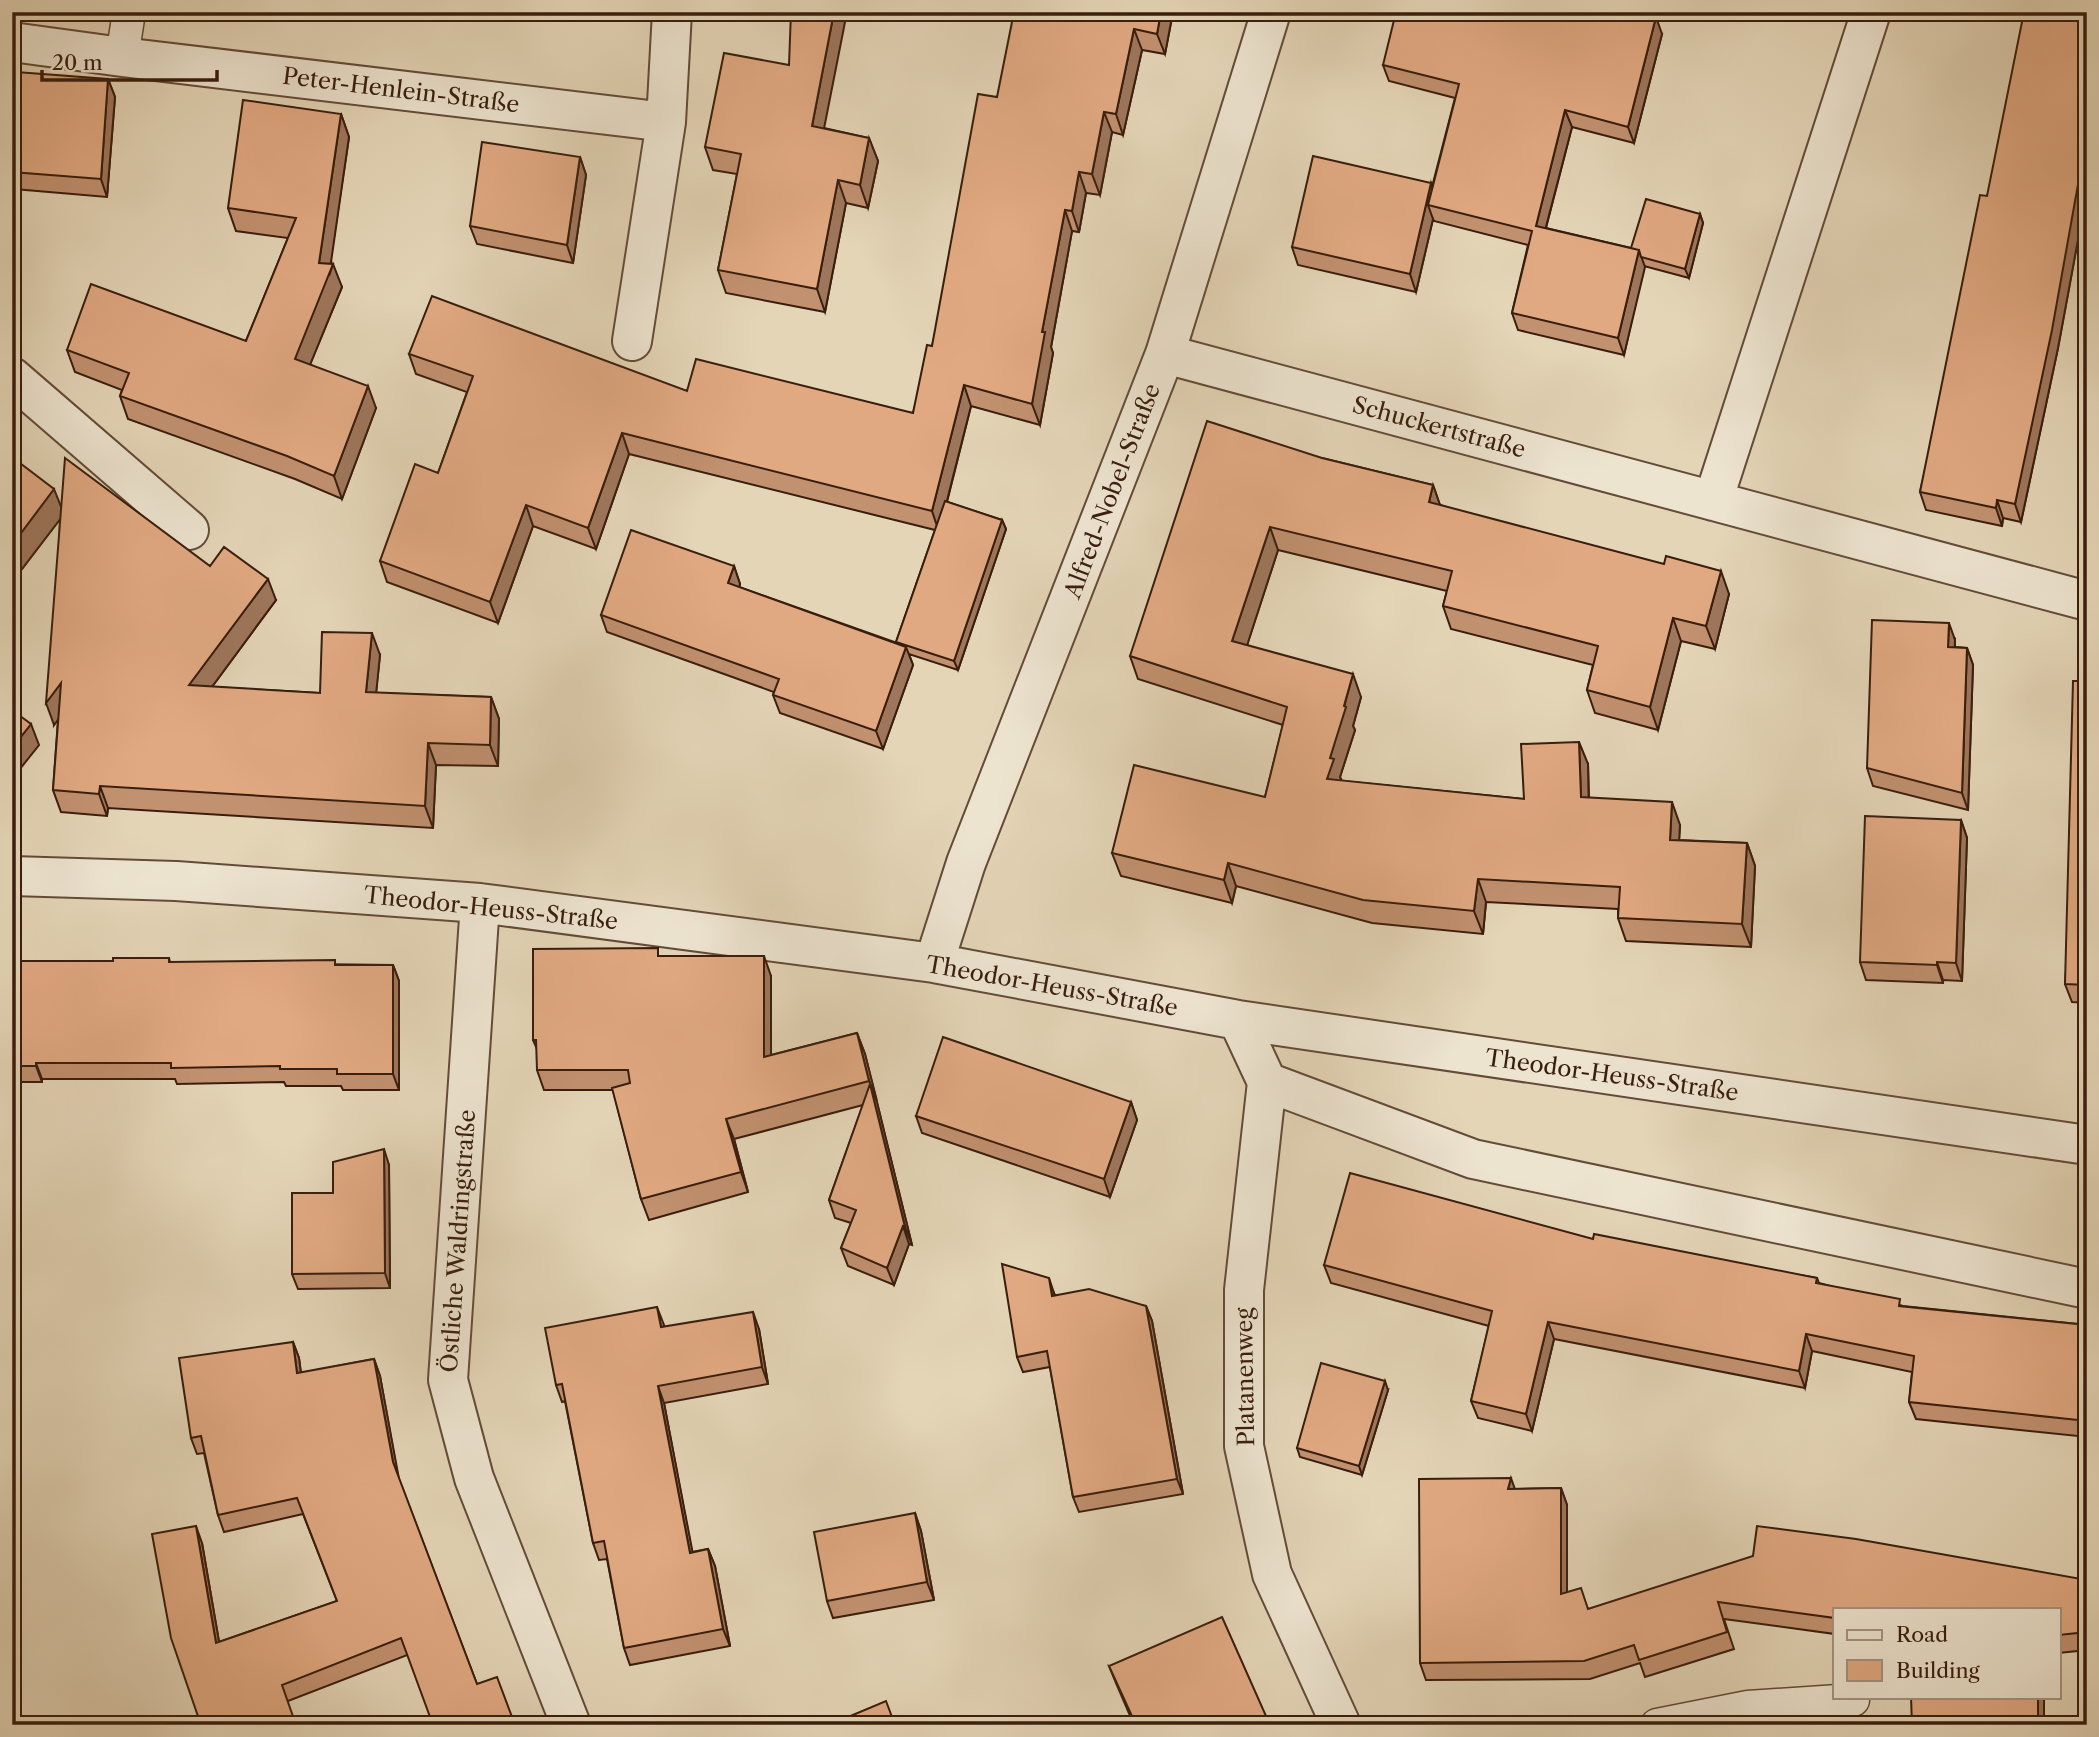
<svg xmlns="http://www.w3.org/2000/svg" width="2099" height="1737" font-family="'Libre Caslon Text',serif">
<style>
.lines{fill:none;stroke-linecap:round;stroke-linejoin:round}
.service-casing{stroke:#644b38;stroke-width:35}
.minor-casing{stroke:#644b38;stroke-width:42}
.service{stroke:#ede4d0;stroke-width:32}
.minor{stroke:#ede4d0;stroke-width:38}
.wall{fill:#c29170;stroke:#391d0d;stroke-width:2}
.shaded-wall{fill:#9e765b;stroke:#391d0d;stroke-width:2}
.building{fill:#e1a982;stroke:#391d0d;stroke-width:2}
.labels{text-anchor:middle;stroke-width:7;stroke-linejoin:round;paint-order:stroke}
.street-label{font-size:23px;fill:#391d0d;stroke:#ede4d0}
</style>
<rect width="100%" height="100%" fill="#e4d5b7"/>
<filter id="stains"><feTurbulence type="fractalNoise" baseFrequency=".00286" numOctaves="4"/><feColorMatrix values="0 0 0 0 .2 0 0 0 0 .09 0 0 0 0 .02 0 0 0 .5 -.17"/></filter>
<radialGradient id="worn" r=".72"><stop offset=".6" stop-color="#630" stop-opacity="0"/><stop offset="1" stop-color="#630" stop-opacity=".3"/></radialGradient>
<g class="lines">
<g class="service-casing">
<path id="service" d="M122,57L129,12
M1657,1725L1748,1707L1853,1700"/>
</g>
<g class="minor-casing">
<path id="minor" d="M12,42L122,57L666,122L672,12
M632,341L666,122
M1165,354L2087,601
M12,377L189,530
M1713,501L1871,12
M12,876L176,881L480,903L934,963L1238,1020L2087,1145
M480,903L448,1380L474,1478L571,1725
M934,963L966,863L1165,354L1271,12
M1238,1020L1267,1082L1244,1290V1446L1272,1574L1341,1725
M1267,1082L1473,1159L2087,1289"/>
</g>
<use href="#service" class="service"/>
<use href="#minor" class="minor"/>
</g>
<path class="wall" d="M1173,12L1165,54L1142,50L1123,135L1112,132L1100,195L1086,193L1079,232L1072,231L1051,347L1053,353L1040,425L971,406L947,502L1002,520L1006,529L958,670L909,654L913,665L883,749L780,713L773,695L774,692L607,632L601,615L734,566L740,584L739,587L897,643L896,642L935,530L629,454L596,549L533,526L498,623L387,582L380,561L438,473L467,392L416,374L409,354L687,391L913,413L932,346L997,97L1040,17Z
M2087,12V191L2058,348L2021,522L2003,518L2002,526L1926,510L1920,492L1987,196Z
M1662,34L1634,143L1572,127L1546,228L1631,248L1700,214L1703,223L1689,278L1644,266L1624,355L1518,330L1512,313L1528,245L1434,221L1433,219L1416,292L1298,265L1292,247L1431,183L1432,187L1455,98L1389,81L1383,65Z
M789,65L824,128L869,138L878,161L868,208L846,203L825,312L726,293L718,270L737,174L713,170L705,147Z
M108,79L115,97L107,197L14,189L12,183V116Z
M341,114L349,137L330,264L342,287L310,364L376,408L342,499L295,479L128,419L120,396L122,390L75,372L67,350L246,341L288,238L236,231L228,208Z
M580,157L586,175L573,263L477,244L470,226Z
M1322,458L1433,485L1440,505L1729,594L1715,649L1681,641L1658,730L1595,713L1587,690L1593,665L1451,629L1443,606L1447,591L1278,550L1247,645L1361,697L1353,726L1355,730L1340,777L1342,781L1524,799L1588,764L1589,798L1680,825L1679,840L1747,843L1755,866L1751,947L1626,941L1618,918V909L1486,902L1483,934L1372,923L1236,886L1232,903L1121,876L1112,853L1265,797L1283,725L1138,679L1130,656Z
M61,507L210,566L276,600L212,687L320,693L380,655L376,693L491,697L499,719L498,766L436,765L433,828L108,808L107,816L61,812L53,790L58,719L54,725L60,519L12,582Z
M1955,640V647L1967,648L1973,665L1968,810L1873,786L1867,768Z
M2087,681V1003L2072,1002L2065,984Z
M1961,820L1967,838L1962,981L1943,980V983L1866,980L1860,962Z
M661,956L771,976V1055L857,1033L865,1054L912,1245L909,1244L894,1285L848,1266L841,1248L851,1223L835,1218L829,1200L863,1105L734,1139L748,1192L649,1220L641,1199L613,1090H544L537,1070V1049L533,1040Z
M169,958L170,962L393,965L399,981V1090H343L341,1086H286L284,1082L177,1084L175,1079H42V1082H12V961H113Z
M1131,1102L1137,1120L1110,1197L922,1133L916,1116Z
M389,1165L390,1288L298,1289L292,1274L333,1193Z
M1593,1239L1817,1278L1819,1283L1903,1306L2087,1325V1437L1916,1419L1909,1402L1912,1372L1812,1351L1805,1388L1554,1339L1532,1431L1478,1418L1471,1401L1489,1326L1331,1283L1324,1265Z
M1054,1293L1055,1295L1146,1306L1152,1321L1183,1494L1079,1512L1073,1497L1050,1367L1023,1372L1017,1357Z
M664,1327L759,1329L768,1384L664,1403L692,1552L708,1549L715,1566L730,1646L630,1665L624,1648L607,1559L599,1560L593,1543L565,1401L562,1402L556,1385Z
M293,1342L299,1358L301,1373L374,1359L380,1376L398,1477L477,1684L515,1725L407,1655L288,1701L201,1725L202,1543L219,1642L337,1601L303,1514L224,1532L218,1515L204,1453L197,1454L191,1438Z
M1388,1390L1362,1475L1300,1457L1297,1448Z
M1561,1488L1567,1505V1592L1589,1609L2087,1580V1650L2059,1653V1609H1835V1634L1724,1619L1734,1649L1645,1677L1640,1663L1590,1679L1426,1680L1420,1663L1514,1489Z
M915,1513L921,1531L934,1600L833,1618L827,1601Z
M1109,1666L1270,1725H1134L1116,1683Z"/>
<path class="shaded-wall" d="M834,12H847L820,149L812,126Z
M1161,12H1173L1165,54L1157,34Z
M1656,17L1662,34L1634,143L1628,127Z
M1134,29L1142,50L1123,135L1116,114Z
M108,79L115,97L107,197L101,179Z
M1565,110L1572,127L1542,242L1536,226Z
M1104,112L1112,132L1100,195L1092,174Z
M341,114L349,137L329,276L333,264L342,287L303,382L295,359L319,263Z
M869,138L878,161L868,208L860,185Z
M580,157L586,175L573,263L567,245Z
M2082,162L2087,174V191L2058,348L2021,522L2015,504Z
M1079,172L1086,193L1079,232L1072,211Z
M838,180L846,203L825,312L817,289Z
M1431,183L1437,201L1428,205L1433,219L1416,292L1410,274Z
M1065,210L1072,231L1051,347L1053,353L1040,425L1032,404L1042,332Z
M1700,214L1703,223L1689,278L1685,269Z
M1639,250L1645,267L1624,355L1618,338Z
M964,385L971,406L939,532L932,511Z
M368,386L376,408L342,499L334,476Z
M622,433L629,454L596,549L588,528Z
M1433,485L1441,508L1429,502Z
M54,489L64,514L12,582V545Z
M1997,500L2003,518L2002,526L1996,508Z
M526,505L533,526L498,623L490,602Z
M1002,520L1006,529L958,670L954,661Z
M1270,527L1278,550L1241,664L1232,641Z
M734,566L740,584L735,601L728,583Z
M1721,571L1729,594L1715,649L1706,626Z
M268,579L276,600L197,707L189,685Z
M1673,618L1681,641L1658,730L1650,707Z
M1949,623L1955,640L1954,665L1948,647Z
M372,633L380,655L374,714L366,692Z
M906,647L913,665L883,749L876,731Z
M1967,648L1973,665L1968,810L1962,793Z
M1353,674L1361,697L1353,726L1355,730L1340,777L1342,782L1327,779L1330,758Z
M61,683L69,705L54,725L46,703Z
M491,697L499,719L498,766L490,745Z
M31,724L39,745L12,779V748Z
M1579,742L1588,764L1589,820L1581,797Z
M428,743L436,765L433,828L425,806Z
M100,786L108,808L107,816L99,794Z
M1672,802L1680,825L1678,862L1670,840Z
M1961,820L1967,838L1962,981L1956,963Z
M1747,843L1755,866L1751,947L1742,924Z
M1228,863L1236,886L1232,903L1224,880Z
M1478,879L1486,902L1483,934L1474,911Z
M764,956L771,976V1077L764,1057Z
M1937,962L1943,980V983L1937,965Z
M393,965L399,981V1090L393,1074Z
M857,1033L865,1054L877,1101L869,1081Z
M36,1063L42,1079V1082L36,1066Z
M870,1084L877,1102L912,1245L905,1227Z
M1131,1102L1137,1120L1110,1197L1104,1179Z
M726,1119L734,1139L748,1192L741,1172Z
M384,1149L389,1165L390,1288L385,1273Z
M903,1226L909,1244L894,1285L887,1268Z
M1049,1278L1054,1293L1057,1311L1052,1296Z
M1146,1306L1152,1321L1183,1494L1177,1479Z
M657,1307L664,1325L668,1344L661,1327Z
M753,1312L759,1329L768,1384L762,1367Z
M1548,1322L1554,1339L1532,1431L1526,1414Z
M1806,1334L1812,1351L1805,1388L1799,1371Z
M293,1342L299,1358L303,1390L297,1373Z
M374,1359L380,1376L399,1479L393,1462Z
M1385,1381L1388,1390L1362,1475L1359,1466Z
M658,1386L664,1403L696,1570L690,1553Z
M1511,1478L1517,1495L1508,1489Z
M1561,1488L1567,1505V1611L1561,1594Z
M915,1513L921,1531L934,1600L927,1582Z
M196,1526L202,1543L222,1659L216,1643Z
M708,1549L715,1566L730,1646L723,1629Z
M2038,1697H2044V1725H2038Z"/>
<path class="building" d="M791,12H834L812,126L869,138L860,185L838,180L817,289L718,270L741,154L705,147L724,53L789,65Z
M1014,12L1040,17L1041,12H1161L1157,34L1134,29L1116,114L1104,112L1092,174L1079,172L1072,211L1065,210L1042,332H1045L1032,404L964,385L932,511L622,433L588,528L526,505L490,602L380,561L415,464L438,473L473,376L409,354L432,296L687,391L696,359L913,413L927,345L932,346L978,94L997,97Z
M1396,12H1637L1656,17L1628,127L1565,110L1536,226L1639,250L1618,338L1512,313L1532,231L1428,205L1459,84L1383,65Z
M2024,12H2087V163L2082,162L2052,330L2015,504L1997,500L1996,508L1920,492L1980,195L1987,196Z
M16,72L108,79L101,179L12,172V116Z
M243,100L341,114L319,263L333,264L295,359L368,386L334,476L287,456L120,396L129,373L67,350L91,284L246,341L296,218L228,208Z
M482,142L580,157L567,245L470,226Z
M1313,156L1431,183L1410,274L1292,247Z
M1646,199L1700,214L1685,269L1641,257L1639,250L1631,248Z
M1207,421L1322,458L1433,485L1429,502L1664,564L1666,556L1721,571L1706,626L1673,618L1650,707L1587,690L1598,646L1443,606L1452,571L1270,527L1232,641L1353,674L1344,706L1346,707L1330,758L1334,759L1327,779L1524,799L1521,744L1579,742L1581,797L1672,802L1670,840L1747,843L1742,924L1618,918L1620,887L1478,879L1474,911L1363,900L1228,863L1224,880L1112,853L1134,765L1265,797L1287,707L1130,656Z
M12,457L54,489L12,545Z
M65,458L210,566L224,547L268,579L189,685L320,693L322,632L372,633L366,692L491,697L490,745L428,743L425,806L100,786L99,794L53,790L61,683L46,703Z
M945,501L1002,520L954,661L896,642Z
M631,530L734,566L728,583L906,647L876,731L773,695L779,679L601,615Z
M1872,620L1949,623L1948,647L1967,648L1962,793L1867,768Z
M2073,681H2087V985L2065,984Z
M12,710L31,724L12,748Z
M1865,816L1961,820L1956,963L1937,962V965L1860,962Z
M658,948V956H764V1057L857,1033L869,1081L726,1119L741,1172L641,1199L612,1088L630,1083L628,1070H537L536,1040H533V949Z
M113,958H169V962L335,960V965H393V1074H337V1069H280V1066L171,1068V1063H36V1066H12V961H113Z
M943,1037L1131,1102L1104,1179L916,1116Z
M870,1084L905,1227L903,1226L887,1268L841,1248L856,1210L829,1200Z
M384,1149L385,1273L292,1274V1193H333V1162Z
M1350,1173L1593,1239L1594,1234L1817,1278L1816,1283L1900,1299L1899,1306L2087,1325V1421L1909,1402L1914,1356L1806,1334L1799,1371L1548,1322L1526,1414L1471,1401L1492,1311L1324,1265Z
M1002,1264L1049,1278L1052,1296L1089,1289L1146,1306L1177,1479L1073,1497L1047,1351L1017,1357Z
M657,1307L661,1327L753,1312L762,1367L658,1386L690,1553L708,1549L723,1629L624,1648L604,1541L593,1543L562,1384L556,1385L545,1328Z
M293,1342L297,1373L374,1359L393,1462L477,1684L497,1677L515,1725H433L401,1638L282,1685L296,1725H201L171,1638L152,1534L196,1526L216,1643L337,1601L297,1498L218,1515L201,1436L191,1438L179,1358Z
M1321,1363L1385,1381L1359,1466L1297,1448Z
M1511,1478L1508,1489L1561,1488V1594L1581,1588L1588,1609L1753,1556L1757,1526L1856,1539L2087,1580V1632L2059,1635V1609H1835V1618L1718,1602L1727,1632L1639,1660L1634,1645L1584,1661L1420,1663L1419,1479Z
M915,1513L927,1582L827,1601L814,1532Z
M1222,1617L1270,1725H1136L1109,1666Z
M1911,1697H2038V1725H1912Z
M886,1701L895,1725H829Z
M676,1721L678,1725H655Z"/>
<g class="labels">
<g class="street-label">
<text transform="translate(401 90) rotate(7)" y="8">Peter-Henlein-Straße</text>
<text transform="translate(1439 427) rotate(15)" y="8">Schuckertstraße</text>
<text transform="translate(1112 491) rotate(-69)" y="8">Alfred-Nobel-Straße</text>
<text transform="translate(491 908) rotate(6)" y="8">Theodor-Heuss-Straße</text>
<text transform="translate(1052 986) rotate(10)" y="8">Theodor-Heuss-Straße</text>
<text transform="translate(1612 1075) rotate(8)" y="8">Theodor-Heuss-Straße</text>
<text transform="translate(458 1241) rotate(-86)" y="8">Östliche Waldringstraße</text>
<text transform="translate(1245 1377) rotate(-91)" y="8">Platanenweg</text>
</g>
</g>
<rect width="2099" height="1737" fill="none" stroke="#e4d5b7" stroke-width="42"/>
<rect x="14" y="14" width="2071" height="1709" fill="none" stroke="#391d0d" stroke-width="3.5"/>
<rect x="21" y="21" width="2057" height="1695" fill="none" stroke="#391d0d" stroke-width="2"/>
<rect x="1833" y="1608" width="228" height="91" fill="#ede4d0" stroke="#a59482" stroke-width="2"/>
<rect x="1847" y="1630" width="35" height="10" fill="#ede4d0" stroke="#a59482" stroke-width="2"/>
<text x="1896" y="1642" font-size="21" fill="#391d0d">Road</text>
<rect x="1847" y="1660" width="35" height="21" fill="#e1a982" stroke="#a59482" stroke-width="2"/>
<text x="1896" y="1678" font-size="21" fill="#391d0d">Building</text>
<path d="M42 70v10h175v-10" fill="none" stroke="#391d0d" stroke-width="3.5"/>
<text x="52" y="70" font-size="21" fill="#391d0d" stroke="#ede4d0" stroke-width="5" paint-order="stroke">20 m</text>
<rect width="100%" height="100%" filter="url(#stains)"/>
<rect width="100%" height="100%" fill="url(#worn)"/>
</svg>
